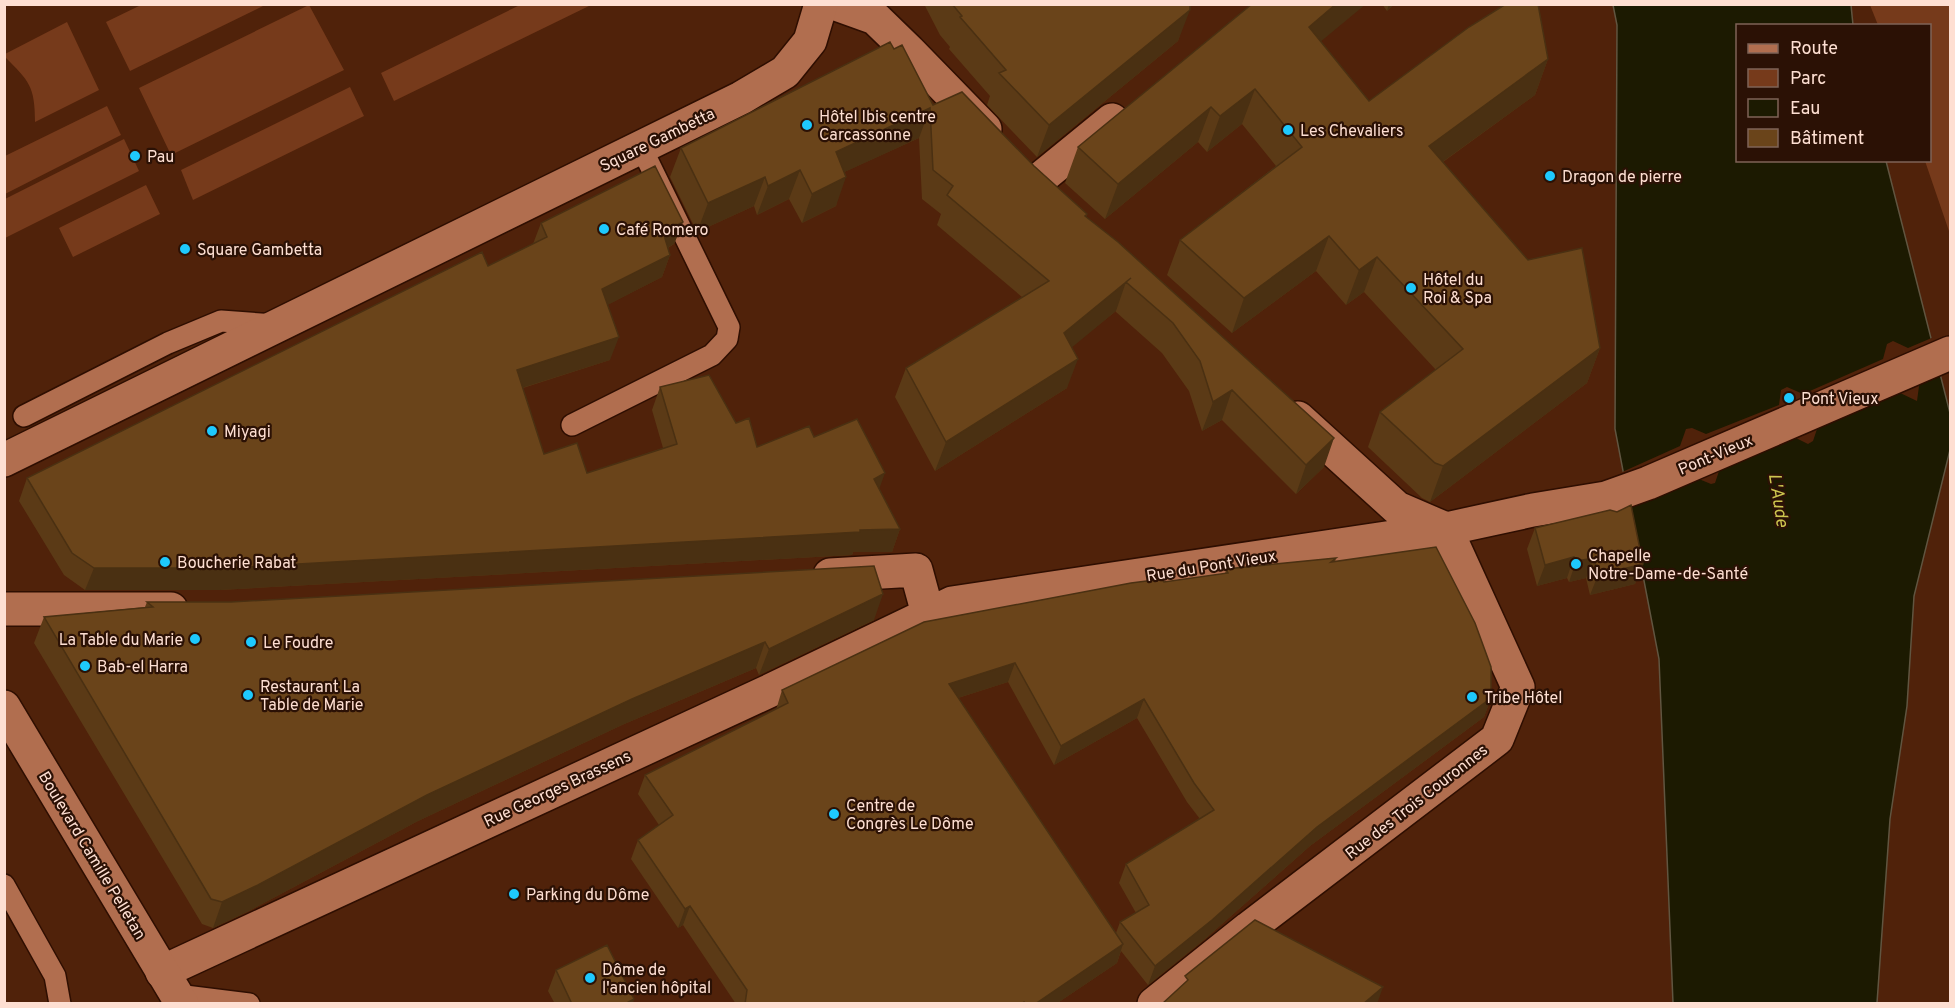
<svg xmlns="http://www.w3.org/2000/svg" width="1955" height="1008" font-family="Overpass,sans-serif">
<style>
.green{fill:#763a1b}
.water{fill:#1c1a01;stroke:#605540;stroke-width:1.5}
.pier{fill:#50220a}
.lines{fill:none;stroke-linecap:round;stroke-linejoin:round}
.lane-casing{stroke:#2e0e01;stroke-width:24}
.street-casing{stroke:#2e0e01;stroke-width:36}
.secondary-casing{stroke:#2e0e01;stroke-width:36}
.lane{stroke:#b16e4f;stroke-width:21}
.street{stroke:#b16e4f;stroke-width:33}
.secondary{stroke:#b16e4f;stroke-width:33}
.wall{fill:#5b3a16;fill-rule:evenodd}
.shaded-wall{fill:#4a3012}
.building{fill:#6a441a;stroke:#4a3012;stroke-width:1.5}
.poi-dot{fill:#1ec9fd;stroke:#2b1105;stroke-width:2}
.labels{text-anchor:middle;stroke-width:4.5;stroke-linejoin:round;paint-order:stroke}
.poi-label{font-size:16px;fill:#fedfd2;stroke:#2b1105;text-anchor:start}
.street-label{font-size:16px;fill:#fedfd2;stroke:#2b1105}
.water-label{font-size:18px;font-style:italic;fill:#cdc54f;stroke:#2b1105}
</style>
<rect width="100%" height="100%" fill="#50220a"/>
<path class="green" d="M141,5V4L265,5L130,71L106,22Z
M309,5L344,70L171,155L139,88Z
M520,5H591L394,101L381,73Z
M1870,5H1950V234L1925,161L1930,160V26L1878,25Z
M67,22L99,90L35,122C35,86 29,81 5,57V54Z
M350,87L364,116L193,200L181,170Z
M107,106L121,135L5,194V156Z
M124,139L139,171L5,238V199Z
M146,185L160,214L73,257L59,228Z"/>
<path class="water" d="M1613,5H1851L1853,25L1738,26V160L1886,161L1950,413V450L1914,596L1907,706L1890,819L1877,1003H1673L1659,659L1615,429L1617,25Z"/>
<path class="pier" d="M1934,337L1942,369L1920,379L1917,401L1896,391L1818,426L1813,441L1808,444L1792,436L1721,465L1715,483L1711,484L1694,477L1630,507L1628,512L1620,473L1680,446L1686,429L1692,428L1706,434L1779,405L1781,390L1787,387L1803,394L1883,359L1887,344L1893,341L1908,348Z"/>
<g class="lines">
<g class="lane-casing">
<path id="lane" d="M24,416L168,343L221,321L275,325
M572,425L712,355L727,339L729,327L641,147
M4,885L55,976L60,1004
M177,995L249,1004"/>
</g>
<g class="street-casing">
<path id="street" d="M836,4L875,18L909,51L985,129
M1036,182L1112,120
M1298,418L1397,508L1446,529
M830,575L916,570L928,614
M4,609H171
M162,972L767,692L952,603L1446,529L1533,510L1606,498L1648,483L1950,353
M1154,1004L1249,928L1497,739L1518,687L1446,529"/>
</g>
<g class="secondary-casing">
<path id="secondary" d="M4,460L741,98L785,72L810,41L821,4
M4,707L182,1004"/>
</g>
<use href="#lane" class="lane"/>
<use href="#street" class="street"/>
<use href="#secondary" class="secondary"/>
</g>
<path class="wall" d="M924,4H1190L1178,41L1037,157L987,105L990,96L949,49L950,47L940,35Z
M1382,4H1394L1387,11Z
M1321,42L1369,101L1548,59L1535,95L1443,162L1600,348L1587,383L1430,502L1422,498L1368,447L1380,412L1436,370L1364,292L1346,305L1316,271L1232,333L1167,275L1180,240L1276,166L1242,124L1207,152L1198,142L1105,219L1065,183L1078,147Z
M894,49L933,105L1034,166L1087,214L1086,217L1324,467L1296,494L1222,420L1202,431L1189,391L1162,353L1116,312V311L1071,347L1067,388L935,471L895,397L906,368L1022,297L937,225L941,214L922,199L919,138L844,172L836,206L802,223L789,199L757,215L754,206L697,232L670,177L681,148Z
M683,222L674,244L668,248L670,255L662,277L607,305L610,360L523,388L544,454L587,473L663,448L652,410L660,387L736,423L757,447L814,437L879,489L900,529L892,552H853L852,555L220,590H85L64,575L19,501L27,478L488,266L533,244L541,223Z
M1535,528L1643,564L1635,584L1590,595L1586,578L1569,582L1567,578L1537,586L1527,549Z
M1336,558L1335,562L1491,698L1484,717L1310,846L1205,939L1148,985L1121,951L1117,963L1056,1004H736L683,925L678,928L631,859L638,840L659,825L638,794L645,775L776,710L782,690L1164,582L1225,574L1226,569ZM1008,682L1054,765L1137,718L1187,802L1200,819L1126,864L1119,883L1136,913L1120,922L1116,933L958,698Z
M147,602L874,620L759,675L756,668L622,725L418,821L249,911L213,928L202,924L34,643L44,617L145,607Z
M556,970L633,1004H555L548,991Z"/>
<path class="shaded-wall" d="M1336,4H1366L1296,62L1309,27Z
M1389,4H1394L1387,11Z
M1190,10L1178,41L1037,157L1049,125Z
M1548,59L1535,95L1416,181L1429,146Z
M1255,89L1242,124L1207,152L1220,116Z
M1211,107L1198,142L1105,219L1118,184Z
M930,108L919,138L825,181L836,152Z
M800,170L789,199L757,215L768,186Z
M765,177L754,206L697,232L708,203Z
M846,177L836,206L802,223L812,194Z
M683,222L674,244L655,255L663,232Z
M1329,236L1316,271L1232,333L1244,298Z
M670,255L662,277L594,312L602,289Z
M1377,257L1364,292L1346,305L1359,270Z
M1131,278L1126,282L1116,311L1053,363L1064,333Z
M619,337L610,360L509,392L517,370Z
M1600,348L1587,383L1430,502L1443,466Z
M1078,359L1067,388L935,471L946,442Z
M1232,390L1222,420L1202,431L1213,402Z
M1334,438L1324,467L1296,494L1306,465Z
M885,473L877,495L874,479Z
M900,529L892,552H853L852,555L220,590H85L94,568L860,530Z
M1574,557L1567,578L1537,586L1545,565Z
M1594,558L1586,578L1569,582L1576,561Z
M1643,564L1635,584L1590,595L1598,575Z
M883,594L874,620L759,675L769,649Z
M765,642L756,668L622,725L418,821L249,911L213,928L222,902L427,795L632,699Z
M1015,663L1008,682L942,703L949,684Z
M1491,698L1484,717L1310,846L1205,939L1148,985L1155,966L1317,827Z
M1144,699L1137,718L1054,765L1061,746Z
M690,906L683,925L678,928L685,909Z
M1123,944L1117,963L1056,1004H1035Z
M1383,987L1377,1004H1363Z
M634,999L633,1004H625Z"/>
<path class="building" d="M952,4H1190V10L1049,125L999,73L1006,70L960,17L962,16Z
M1252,4H1336L1309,27L1369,101L1469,27L1506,4H1538L1548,59L1429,146L1528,260L1582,248L1600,348L1443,466L1435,463L1380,412L1463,349L1377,257L1359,270L1329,236L1244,298L1180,240L1302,147L1255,89L1220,116L1211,107L1118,184L1078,147Z
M890,42L894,49L902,45L933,105L962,92L1034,166L1087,214L1085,216L1118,242L1334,438L1306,465L1232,390L1213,402L1200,361L1173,323L1126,282L1131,278L1064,333L1078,359L946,442L906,368L1049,281L947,195L953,186L933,170L930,108L836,152L846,177L812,194L800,170L768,186L765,177L708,203L681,148Z
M655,166L683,222L663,232L670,255L602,289L619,337L517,370L544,454L577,443L587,473L677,444L660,387L709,375L736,423L749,418L757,447L809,426L814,437L857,419L885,473L874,479L900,529L860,530V532L229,568H94L72,553L27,478L482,252L488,266L547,237L541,223Z
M1631,505L1643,564L1598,575L1594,558L1576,561L1574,557L1545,565L1535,528L1610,510L1617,512Z
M1436,547L1475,623L1491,667V698L1317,827L1212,920L1155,966L1120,922L1149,905L1126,864L1214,810L1194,783L1144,699L1061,746L1015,663L949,684L1123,944L1035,1004H1025L1024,1002L1021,1004H745L747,990L690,906L685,909L638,840L673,815L645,775L788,703L782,690L924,622L1131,583L1162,579L1164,582L1228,573L1226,569L1336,558L1331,562Z
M874,566L883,594L769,649L765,642L632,699L427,795L258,885L222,902L211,899L44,617L153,607L147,602H231Z
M1255,920L1383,987L1363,1004H1162L1188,980L1185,976Z
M607,945L634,999L625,1004H572L556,970Z"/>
<g class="poi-dot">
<circle cx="807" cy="125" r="6"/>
<circle cx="1288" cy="130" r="6"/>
<circle cx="135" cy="156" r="6"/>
<circle cx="1550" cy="176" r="6"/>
<circle cx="604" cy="229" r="6"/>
<circle cx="185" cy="249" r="6"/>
<circle cx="1411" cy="288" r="6"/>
<circle cx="1789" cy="398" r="6"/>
<circle cx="212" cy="431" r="6"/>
<circle cx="165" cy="562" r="6"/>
<circle cx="1576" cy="564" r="6"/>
<circle cx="195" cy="639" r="6"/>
<circle cx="251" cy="642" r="6"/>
<circle cx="85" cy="666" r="6"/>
<circle cx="248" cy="695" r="6"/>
<circle cx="1472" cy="697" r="6"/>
<circle cx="834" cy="814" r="6"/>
<circle cx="514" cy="894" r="6"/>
<circle cx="590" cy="978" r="6"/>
</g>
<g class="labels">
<g class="poi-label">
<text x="819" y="122">Hôtel Ibis centre<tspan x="819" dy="18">Carcassonne</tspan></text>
<text x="1300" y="136">Les Chevaliers</text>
<text x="147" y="162">Pau</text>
<text x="1562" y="182">Dragon de pierre</text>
<text x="616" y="235">Café Romero</text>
<text x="197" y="255">Square Gambetta</text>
<text x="1423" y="285">Hôtel du<tspan x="1423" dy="18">Roi &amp; Spa</tspan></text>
<text x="1801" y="404">Pont Vieux</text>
<text x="224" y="437">Miyagi</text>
<text x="1588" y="561">Chapelle<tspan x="1588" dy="18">Notre-Dame-de-Santé</tspan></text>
<text x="177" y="568">Boucherie Rabat</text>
<text x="183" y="645" text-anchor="end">La Table du Marie</text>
<text x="263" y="648">Le Foudre</text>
<text x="97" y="672">Bab-el Harra</text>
<text x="260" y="692">Restaurant La<tspan x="260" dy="18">Table de Marie</tspan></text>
<text x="1484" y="703">Tribe Hôtel</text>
<text x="846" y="811">Centre de<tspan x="846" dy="18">Congrès Le Dôme</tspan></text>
<text x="526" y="900">Parking du Dôme</text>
<text x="602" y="975">Dôme de<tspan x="602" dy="18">l'ancien hôpital</tspan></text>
</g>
<g class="street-label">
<text transform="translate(657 139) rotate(-26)" y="6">Square Gambetta</text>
<text transform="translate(1715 454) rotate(-23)" y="6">Pont-Vieux</text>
<text transform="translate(1211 565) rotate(-9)" y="6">Rue du Pont Vieux</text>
<text transform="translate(557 788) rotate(-25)" y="6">Rue Georges Brassens</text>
<text transform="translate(1416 801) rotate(-38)" y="6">Rue des Trois Couronnes</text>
<text transform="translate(93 855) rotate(59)" y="6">Boulevard Camille Pelletan</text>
</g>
<g class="water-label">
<text transform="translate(1779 500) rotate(81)" y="6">L'Aude</text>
</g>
</g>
<rect width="1955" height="1008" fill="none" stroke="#fedfd2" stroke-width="12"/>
<rect x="1736" y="24" width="195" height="138" fill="#2b1105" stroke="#7f6357" stroke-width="1.5"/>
<rect x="1748" y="44" width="30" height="9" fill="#b16e4f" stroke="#7f6357" stroke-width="1.5"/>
<text x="1790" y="54" font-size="18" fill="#fedfd2">Route</text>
<rect x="1748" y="69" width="30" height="18" fill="#763a1b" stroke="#7f6357" stroke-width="1.5"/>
<text x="1790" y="84" font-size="18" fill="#fedfd2">Parc</text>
<rect x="1748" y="99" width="30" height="18" fill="#1c1a01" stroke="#7f6357" stroke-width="1.5"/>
<text x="1790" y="114" font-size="18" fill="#fedfd2">Eau</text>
<rect x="1748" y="129" width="30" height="18" fill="#6a441a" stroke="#7f6357" stroke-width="1.5"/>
<text x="1790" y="144" font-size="18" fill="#fedfd2">Bâtiment</text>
</svg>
